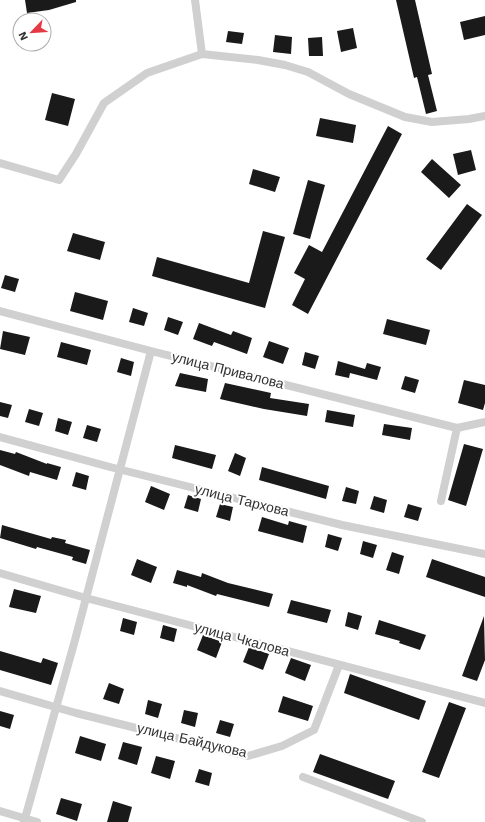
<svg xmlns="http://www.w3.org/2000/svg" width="485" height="822" font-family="'Work Sans',sans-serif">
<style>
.building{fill:#1a1a1a}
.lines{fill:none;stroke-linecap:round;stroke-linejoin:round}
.street{stroke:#d0d0d0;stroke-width:8}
.labels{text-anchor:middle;stroke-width:4;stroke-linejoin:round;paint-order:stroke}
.street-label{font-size:14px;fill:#333;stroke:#fff}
</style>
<rect width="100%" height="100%" fill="#fff"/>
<path class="building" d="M25,0H76V2L49,10L27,13Z
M396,0H415L432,74L428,75L437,111L426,114L417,77L414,78Z
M485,16V35L464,40L460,22Z
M353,28L357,48L341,52L337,31Z
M228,31L244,33L242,44L226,42Z
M275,35L292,37L291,54L273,52Z
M322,37L323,56H309L308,38Z
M52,93L75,99L68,126L45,120Z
M320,118L356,125L353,143L316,136Z
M388,126L402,134L308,314L292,305L305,279L294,273L309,245L322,252Z
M471,150L476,170L458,175L453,154Z
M432,159L461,185L449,198L421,172Z
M253,169L280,177L275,192L249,184Z
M308,180L325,185L310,239L293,234Z
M467,204L482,215L441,270L426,259Z
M263,231L285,237L265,308L152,276L157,257L249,283Z
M73,233L105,242L100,260L67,251Z
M5,275L19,279L15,292L1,288Z
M75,292L108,301L103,320L70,311Z
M133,308L148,313L144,326L129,322Z
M168,317L183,322L178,335L164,330Z
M387,319L430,330L426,345L383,334Z
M199,323L231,335L233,331L252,338L247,354L214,342L212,346L193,339Z
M3,331L30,337L25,355L0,349Z
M269,341L289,348L283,364L263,357Z
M61,342L91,350L87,365L57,357Z
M305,352L319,356L315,369L302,365Z
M121,358L134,362L131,376L117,372Z
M338,361L365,369L367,363L381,367L377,380L350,373L349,378L335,375Z
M180,373L208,379L206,392L175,386Z
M405,376L419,380L415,393L401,389Z
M464,380L485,385V403L483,410L458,403Z
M225,383L271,393L270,398L309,404L307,416L264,409L220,399Z
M0,402L12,405L8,418L0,416Z
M29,409L43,413L39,426L25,422Z
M327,410L355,415L353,427L325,422Z
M58,418L72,422L68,435L55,431Z
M384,424L412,428L410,440L382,435Z
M87,425L101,429L97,442L83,438Z
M464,444L483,449L466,506L448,500Z
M175,445L216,455L212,469L172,458Z
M0,450L15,454L16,452L47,464V463L61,467L57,480L30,472L29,476L0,465Z
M235,453L246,458L240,476L228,471Z
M262,467L329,486L326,499L259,480Z
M76,472L89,476L86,490L72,486Z
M151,486L170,494L164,510L145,502Z
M346,487L359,491L356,504L342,501Z
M188,495L201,499L198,512L184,508Z
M374,496L387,500L384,513L370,509Z
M220,504L233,507L230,521L216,517Z
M408,504L422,508L418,521L404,517Z
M262,517L288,525L289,521L307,526L303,543L258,531Z
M2,525L51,539L52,537L66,540L65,543L90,550L86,564L72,560L73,557L37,547L36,549L0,538Z
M328,534L342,538L338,551L325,547Z
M363,541L377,545L373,558L360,554Z
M392,552L404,556L399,574L386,570Z
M137,559L157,567L151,583L131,575Z
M432,559L485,577V597L426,577Z
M177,570L201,577L202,573L228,583L273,594L269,607L217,594L216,596L187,585V587L173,583Z
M14,589L41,596L36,613L9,607Z
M291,600L331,610L327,623L287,613Z
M348,612L362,616L358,630L345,626Z
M484,616L485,660L477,681L462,676Z
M123,618L137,622L134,635L120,631Z
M379,620L426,635L420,650L399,643L400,641L375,634Z
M163,625L177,629L174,642L160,638Z
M203,635L222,642L216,658L197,650Z
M249,647L269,654L263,670L243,662Z
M0,651L41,663L43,658L58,663L51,685L0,670Z
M291,658L311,665L305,681L285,673Z
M350,674L426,701L419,720L344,693Z
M109,683L124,689L119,704L103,699Z
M283,696L313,706L308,721L278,712Z
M148,700L162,704L158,718L145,714Z
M449,702L466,708L439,778L422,772Z
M184,710L198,713L195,727L181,723Z
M0,711L14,715L10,729L0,726Z
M220,720L234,724L230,737L216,733Z
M80,736L106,744L101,761L75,753Z
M123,742L142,747L137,765L118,759Z
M320,754L395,781L388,799L313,772Z
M156,756L175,761L170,779L151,773Z
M199,769L212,773L209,786L195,782Z
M61,798L82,804L77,821L56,814Z
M113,801L132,807L128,822H107Z"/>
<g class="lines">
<path class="street" d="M195,0L202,54L258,60L285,65L308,72L349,94L405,117L432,122L469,119L485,116
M0,163L59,180L76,154L104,103L147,73L202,54
M0,311L151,351L457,428
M0,437L110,467L342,525L485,554
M441,501L457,428L485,422
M0,573L86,598L485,703
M0,691L76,713L248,756L282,746L314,730L339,665
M303,777L422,822
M0,811L37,822
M24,822L75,640L151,351"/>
</g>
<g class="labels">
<g class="street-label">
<text transform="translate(228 370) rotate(14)" y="5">улица Привалова</text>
<text transform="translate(242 500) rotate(14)" y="5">улица Тархова</text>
<text transform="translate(242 639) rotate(15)" y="5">улица Чкалова</text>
<text transform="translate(192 740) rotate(13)" y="5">улица Байдукова</text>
</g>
</g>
<g transform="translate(32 32) rotate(245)"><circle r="19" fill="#ffffff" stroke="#adadad"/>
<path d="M0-3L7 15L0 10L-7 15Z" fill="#e63946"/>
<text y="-6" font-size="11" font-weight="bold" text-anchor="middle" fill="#333333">N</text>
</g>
</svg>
